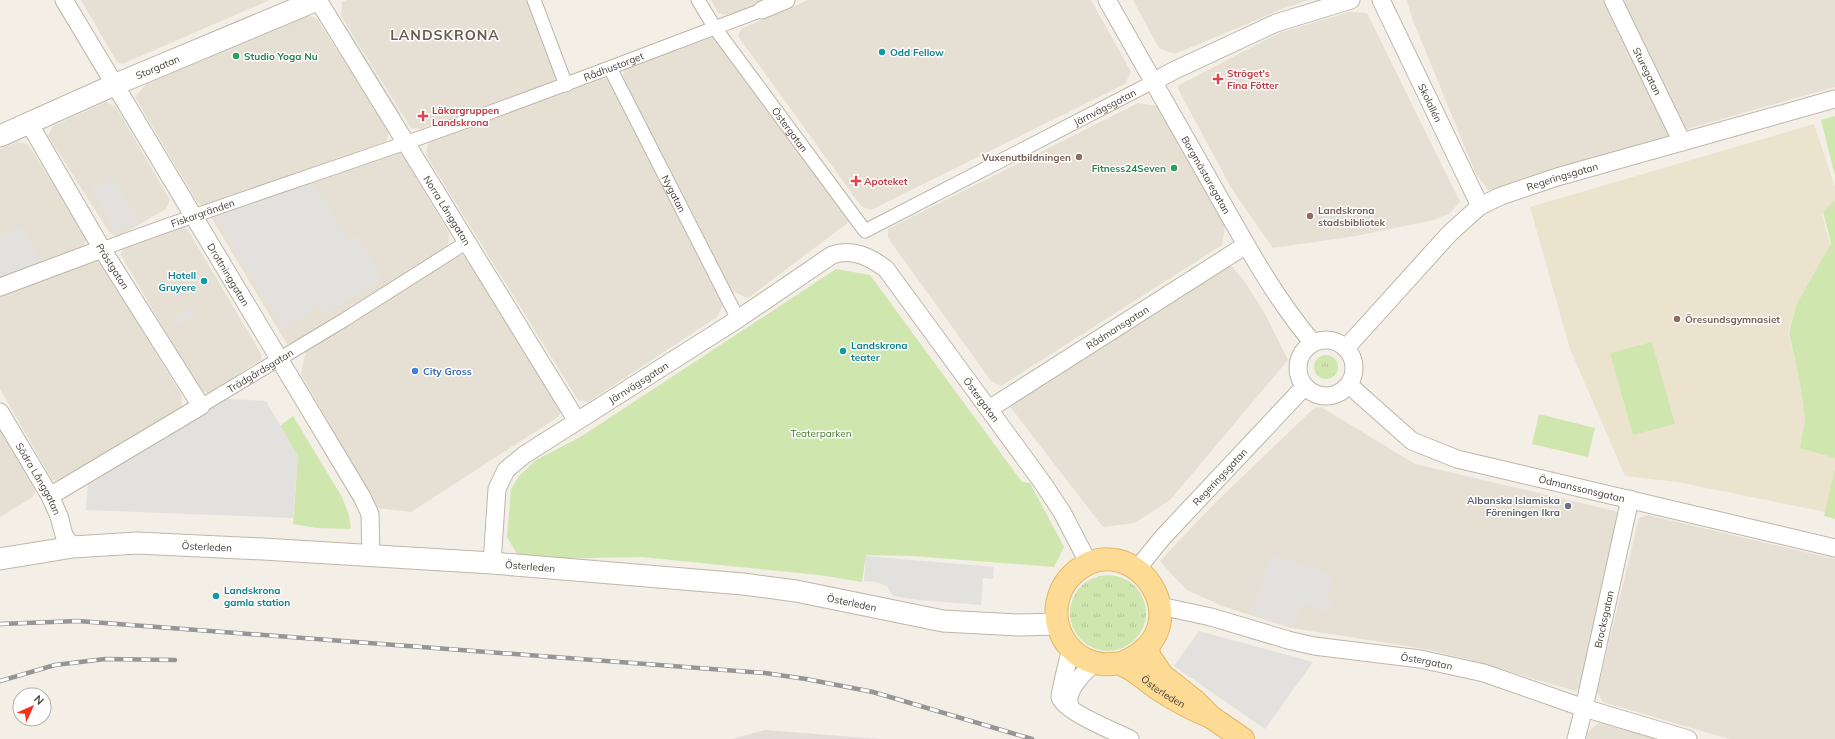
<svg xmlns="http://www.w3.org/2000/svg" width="1835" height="739" font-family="Mulish,sans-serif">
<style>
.residential{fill:#e6e0d4}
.industrial{fill:#e2ddd7}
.education{fill:#ece3cf}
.grass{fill:url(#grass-tufts)}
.green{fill:#cfe7ae}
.parking{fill:#e3e1de}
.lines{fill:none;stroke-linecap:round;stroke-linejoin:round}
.pedestrian-casing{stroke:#beb6a8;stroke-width:15}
.minor-casing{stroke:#beb6a8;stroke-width:19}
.tertiary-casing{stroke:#beb6a8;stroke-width:23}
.primary-casing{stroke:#e2b864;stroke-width:24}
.pedestrian{stroke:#fff;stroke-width:13}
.minor{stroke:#fff;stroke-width:17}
.tertiary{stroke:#fff;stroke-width:21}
.primary{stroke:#fddb94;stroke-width:22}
.rail-casing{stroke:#959595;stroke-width:4.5}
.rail{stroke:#fff;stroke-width:3;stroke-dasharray:9;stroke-linecap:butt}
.culture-dot{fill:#0f9aa8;stroke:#fff;stroke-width:1.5}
.leisure-dot{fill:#2e9e5b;stroke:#fff;stroke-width:1.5}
.health-dot{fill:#e0444e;stroke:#fff;stroke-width:1.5}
.education-dot{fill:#8d6e63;stroke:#fff;stroke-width:1.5}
.shop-dot{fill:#3f7fe0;stroke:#fff;stroke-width:1.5}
.worship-dot{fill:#6b7280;stroke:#fff;stroke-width:1.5}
.labels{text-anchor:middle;stroke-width:3;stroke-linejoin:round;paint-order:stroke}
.culture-label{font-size:10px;font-weight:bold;fill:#0d838f;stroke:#fff;text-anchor:start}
.leisure-label{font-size:10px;font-weight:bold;fill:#27864d;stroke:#fff;text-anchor:start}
.street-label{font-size:10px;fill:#453e35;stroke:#fff}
.health-label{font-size:10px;font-weight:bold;fill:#be3a42;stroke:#fff;text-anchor:start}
.education-label{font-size:10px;font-weight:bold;fill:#785e54;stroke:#fff;text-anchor:start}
.shop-label{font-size:10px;font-weight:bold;fill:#366cbe;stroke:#fff;text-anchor:start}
.park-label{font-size:10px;fill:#497629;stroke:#fff}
.worship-label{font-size:10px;font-weight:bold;fill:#5b616d;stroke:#fff;text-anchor:end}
.district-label{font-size:14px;font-weight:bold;letter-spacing:1px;fill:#685c4c;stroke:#fff}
</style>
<defs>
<pattern id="grass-tufts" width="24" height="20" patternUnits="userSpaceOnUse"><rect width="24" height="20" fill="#cfe7ae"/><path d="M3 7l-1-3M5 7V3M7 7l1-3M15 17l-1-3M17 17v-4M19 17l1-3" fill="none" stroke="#b3c796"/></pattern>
</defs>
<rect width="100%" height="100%" fill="#f3eee6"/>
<path class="residential" d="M81,0H270L122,64L117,62Z
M347,0H530L559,76L552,83L420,129L411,128L341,16L342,2Z
M711,0H767L729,16L718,13Z
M808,0H1091L1131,72L1125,84L871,210L861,206L738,36L741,29Z
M1133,0H1308L1282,9L1175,54L1159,48Z
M1407,0H1605L1675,141L1512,187L1488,190L1475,172L1412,18Z
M1620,0H1835V87L1683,130Z
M1349,12L1367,13L1460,202L1449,214L1434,220L1356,236L1273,248L1233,191L1178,89L1179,85L1279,33Z
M308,15L317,19L389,131L386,142L207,208L197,202L135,97L146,84Z
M711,35L719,40L847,212L849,222L748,298L729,290L623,77L625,69Z
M605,78L615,84L725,301L717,317L588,402L578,400L426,155L428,143Z
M106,102L116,107L170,200L166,209L117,237L109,232L48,136L53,126Z
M1138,103L1157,106L1225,226L1222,245L1001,386L991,381L888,238V229Z
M17,142L28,144L87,237L83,247L0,280V149Z
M400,151L449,233L448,246L292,344H287L211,217Z
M185,225L260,352L262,359L210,394L199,390L121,255L122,245Z
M460,254L472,260L562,410L558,417L411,512L376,508L301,374L307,345Z
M90,259L100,260L181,394L182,407L62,481L52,480L0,389V290Z
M1227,266L1233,267L1247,285L1265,314L1288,360L1170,500L1135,523L1103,527L1011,408L1014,399Z
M1321,407L1415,464L1615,511L1621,515L1582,685L1575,691L1467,659L1414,647L1291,628L1222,606L1187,590L1176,579L1160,561L1212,506L1314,408Z
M0,430L35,489L33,497L0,517Z
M1647,515L1835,559V739H1729L1603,702L1597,692L1639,518Z
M1601,721L1655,739H1586L1589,731Z"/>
<path class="industrial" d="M765,730L880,739H881H732Z"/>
<path class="education" d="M1814,124L1835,187V201L1822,214L1830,245L1796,305L1788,333L1799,377L1805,418L1835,430V514L1677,482L1625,476L1570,349L1530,207Z"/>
<path class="grass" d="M1314 367a12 12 0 1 1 24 0a12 12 0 1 1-24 0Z
M1070 613a38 38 0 1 1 76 0a38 38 0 1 1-76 0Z"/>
<path class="green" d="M1835,116V176L1821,120Z
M1835,200V458L1800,448L1805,419L1799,378L1789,333L1796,305L1831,243L1823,212Z
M836,269L870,275L1022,482L1030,483L1064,547L1054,567L912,556L866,555L862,582L819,575L642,557L536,559L517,554L507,537L511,489L519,476L536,460L582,436Z
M1652,342L1675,424L1633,435L1610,353Z
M1539,414L1595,428L1588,457L1532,444Z
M293,416L342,497L349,515L351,529L316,528L293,524L298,456L280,426Z
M1835,469V519L1824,516Z"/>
<path class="parking" d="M346,26L401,114L398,116L343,28Z
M112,177L139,221L115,233L90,187Z
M311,181L349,240L357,236L383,279L324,314L319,307L283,328L214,215Z
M21,226L41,261L0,276V235Z
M191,306L196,312L177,326L173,319Z
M214,398L266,401L298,456L293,518L86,510L89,472Z
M1272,554L1333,575L1325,599L1334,602L1330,613L1301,603L1292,627L1251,613Z
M866,556L994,567L993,579L983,578L981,605L918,600L893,596L887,586L876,582L864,581Z
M1199,631L1313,662L1265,729L1174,666Z"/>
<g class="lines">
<g class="pedestrian-casing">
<g id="pedestrian">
<path d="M534,0L566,85"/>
<path id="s1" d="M698,0L715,28L865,231L1153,82"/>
<path id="s2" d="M610,68L738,319"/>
<path id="s3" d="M102,249C203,211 306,178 408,142C527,100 645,54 762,10"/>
<path id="s4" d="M201,406L344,320L467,242"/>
</g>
</g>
<g class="minor-casing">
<g id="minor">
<path id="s5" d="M64,0L362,497L370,514L371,556"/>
<path id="s6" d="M318,0L577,421"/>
<path id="s7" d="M1107,0C1143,64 1179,127 1215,190C1245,243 1274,297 1313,343"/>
<path id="s8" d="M1381,0L1480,206"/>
<path id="s9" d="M1613,0L1682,142"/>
<path d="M762,10L786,0"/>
<path d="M1153,82L1173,71L1276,23L1351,0"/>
<path id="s10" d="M29,123L102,249L201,406L50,496"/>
<path d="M0,287L102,249"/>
<circle cx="1326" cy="368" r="28"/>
<path id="s11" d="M1346,348L1450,233L1480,206L1501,196L1557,177L1835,99"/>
<path id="s12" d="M1349,385L1412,441L1457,459L1835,548"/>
<path id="s13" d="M989,409L1246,245"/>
<path id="s14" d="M0,412L50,496L59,516L64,535L73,547"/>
<path id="s15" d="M492,563L497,489L506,470L524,455L738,319L832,255C853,248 870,257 886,269L1042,482L1062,512L1089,564"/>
<path id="s16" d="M1137,569L1163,537L1305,386"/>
<path id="s17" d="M1160,606L1211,617L1288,640L1314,646L1420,659L1484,673L1584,708L1688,739"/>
<path d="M1071,649C1069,656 1060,692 1060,697C1063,711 1116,732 1130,739"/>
<path d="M1071,708C1062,693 1084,672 1095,663"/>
<path id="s18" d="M1576,739L1584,708L1630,499"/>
</g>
</g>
<g class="tertiary-casing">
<g id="tertiary">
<path id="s19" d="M0,136L114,85L317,0"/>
<path id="s20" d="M0,559L73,547L137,543L263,549L492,563L743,584L796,591L943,621L1020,625L1057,624"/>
</g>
</g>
<g class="primary-casing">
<g id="primary">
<path d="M1147,647L1150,657L1162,675L1195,701L1211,717L1243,739"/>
<path id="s21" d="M1119,664C1210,630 1131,520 1073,574C1046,599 1053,645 1087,660C1094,663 1103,665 1111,664C1113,664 1117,663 1120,664C1132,668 1145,679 1155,687C1173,699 1191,709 1211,717"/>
</g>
</g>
<use href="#pedestrian" class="pedestrian"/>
<use href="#minor" class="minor"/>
<use href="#tertiary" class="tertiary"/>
<use href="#primary" class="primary"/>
<g class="rail-casing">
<path id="rail" d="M0,624L78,621L765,673L806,679L873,692L1032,739
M0,681L55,665L105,659L175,660"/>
</g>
<use href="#rail" class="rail"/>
</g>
<g class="culture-dot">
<circle cx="882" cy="52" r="4"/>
<circle cx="204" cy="281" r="4"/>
<circle cx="843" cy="351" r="4"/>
<circle cx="216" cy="596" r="4"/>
</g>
<g class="leisure-dot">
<circle cx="236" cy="56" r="4"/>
<circle cx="1174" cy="168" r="4"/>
</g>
<g class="health-dot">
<path d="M1216 73h4v4h4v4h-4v4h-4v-4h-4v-4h4z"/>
<path d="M421 110h4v4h4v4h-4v4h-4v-4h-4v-4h4z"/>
<path d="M854 175h4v4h4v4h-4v4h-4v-4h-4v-4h4z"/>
</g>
<g class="education-dot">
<circle cx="1079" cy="157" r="4"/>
<circle cx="1310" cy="216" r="4"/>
<circle cx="1677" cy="319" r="4"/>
</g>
<circle class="shop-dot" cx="415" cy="371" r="4"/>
<circle class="worship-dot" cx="1568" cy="506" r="4"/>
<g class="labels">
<g class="culture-label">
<text x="890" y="56">Odd Fellow</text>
<text x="196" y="279" text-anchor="end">Hotell<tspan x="196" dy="12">Gruyere</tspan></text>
<text x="851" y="349">Landskrona<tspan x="851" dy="12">teater</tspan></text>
<text x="224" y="594">Landskrona<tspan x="224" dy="12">gamla station</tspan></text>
</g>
<g class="leisure-label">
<text x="244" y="60">Studio Yoga Nu</text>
<text x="1166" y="172" text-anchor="end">Fitness24Seven</text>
</g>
<g class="street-label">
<text dy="4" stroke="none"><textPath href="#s3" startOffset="543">Rådhustorget</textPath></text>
<text dy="4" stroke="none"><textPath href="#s19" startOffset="172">Storgatan</textPath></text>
<text dy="4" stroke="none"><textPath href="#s9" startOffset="79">Sturegatan</textPath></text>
<text dy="4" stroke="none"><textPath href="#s8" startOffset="114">Skolallén</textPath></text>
<text dy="4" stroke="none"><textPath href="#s1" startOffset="555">Järnvägsgatan</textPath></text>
<text dy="4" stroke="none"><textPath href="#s1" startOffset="159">Östergatan</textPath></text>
<text dy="4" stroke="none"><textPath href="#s7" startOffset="201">Borgmästaregatan</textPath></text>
<text dy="4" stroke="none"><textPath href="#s11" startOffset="283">Regeringsgatan</textPath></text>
<text dy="4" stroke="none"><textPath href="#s2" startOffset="141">Nygatan</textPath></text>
<text dy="4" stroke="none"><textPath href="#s6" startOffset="247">Norra Långgatan</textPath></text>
<text dy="4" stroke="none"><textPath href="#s3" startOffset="107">Fiskargränden</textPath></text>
<text dy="4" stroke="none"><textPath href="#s10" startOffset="166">Prästgatan</textPath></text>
<text dy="4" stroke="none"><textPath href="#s5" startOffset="320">Drottninggatan</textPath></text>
<text dy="4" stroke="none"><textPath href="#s13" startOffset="152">Rådmansgatan</textPath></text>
<text dy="4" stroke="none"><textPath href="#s4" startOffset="69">Trädgårdsgatan</textPath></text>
<text dy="4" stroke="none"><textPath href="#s15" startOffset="254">Järnvägsgatan</textPath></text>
<text dy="4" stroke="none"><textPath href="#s15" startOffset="706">Östergatan</textPath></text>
<text dy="4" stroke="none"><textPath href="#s16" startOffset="124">Regeringsgatan</textPath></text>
<text dy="4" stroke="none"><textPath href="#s14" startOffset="77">Södra Långgatan</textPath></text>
<text dy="4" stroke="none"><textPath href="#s12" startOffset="261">Ödmanssonsgatan</textPath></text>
<text dy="4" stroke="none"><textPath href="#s20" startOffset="208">Österleden</textPath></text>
<text dy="4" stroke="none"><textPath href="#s20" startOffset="532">Österleden</textPath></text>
<text dy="4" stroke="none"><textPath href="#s20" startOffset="856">Österleden</textPath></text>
<text dy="4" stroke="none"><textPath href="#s18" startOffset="123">Brocksgatan</textPath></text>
<text dy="4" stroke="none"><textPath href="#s17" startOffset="273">Östergatan</textPath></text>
<text dy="4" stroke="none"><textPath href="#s21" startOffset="379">Österleden</textPath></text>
</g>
<g class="health-label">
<text x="1227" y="77">Ströget's<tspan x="1227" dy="12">Fina Fötter</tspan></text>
<text x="432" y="114">Läkargruppen<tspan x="432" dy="12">Landskrona</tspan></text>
<text x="864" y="185">Apoteket</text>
</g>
<g class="education-label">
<text x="1071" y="161" text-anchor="end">Vuxenutbildningen</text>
<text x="1318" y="214">Landskrona<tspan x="1318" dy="12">stadsbibliotek</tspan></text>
<text x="1685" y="323">Öresundsgymnasiet</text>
</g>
<g class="shop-label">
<text x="423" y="375">City Gross</text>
</g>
<g class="park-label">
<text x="821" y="437">Teaterparken</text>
</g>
<g class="worship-label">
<text x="1560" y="504">Albanska Islamiska<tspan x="1560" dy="12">Föreningen Ikra</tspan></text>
</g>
<g class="district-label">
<text x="445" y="40">LANDSKRONA</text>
</g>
</g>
<g transform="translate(32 707) rotate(45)"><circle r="19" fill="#ffffff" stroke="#b5b2ae"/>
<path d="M0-3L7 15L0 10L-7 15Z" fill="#f83218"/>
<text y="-6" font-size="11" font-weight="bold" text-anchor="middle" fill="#453e35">N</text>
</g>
</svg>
